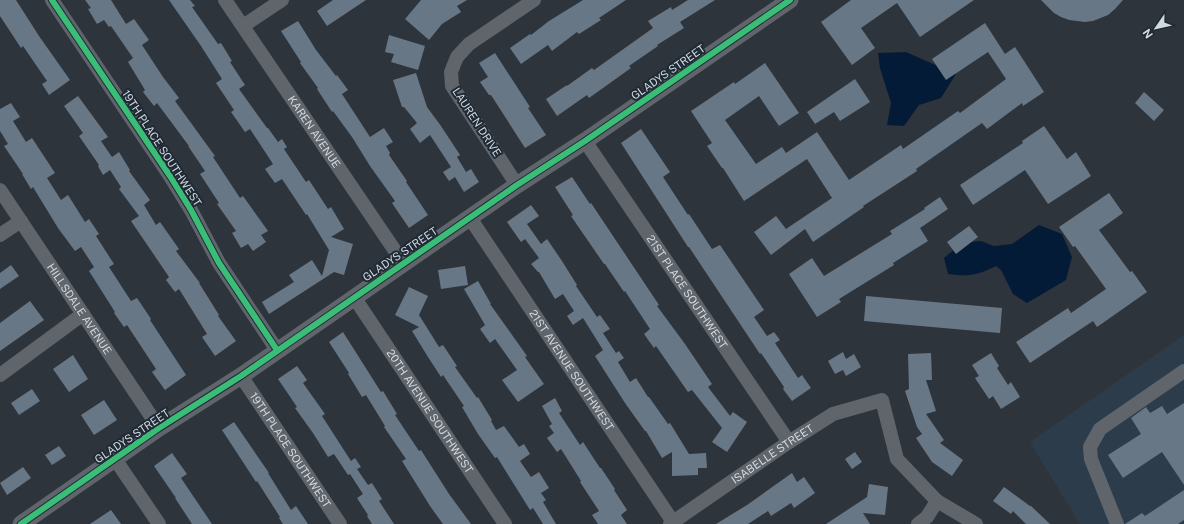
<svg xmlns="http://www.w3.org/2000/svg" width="1184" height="524" font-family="'Public Sans',sans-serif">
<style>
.built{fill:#2d3c4b}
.water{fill:#041b37}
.building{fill:#687786}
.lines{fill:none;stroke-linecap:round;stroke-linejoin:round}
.minor{stroke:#60656b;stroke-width:14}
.tertiary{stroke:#60656b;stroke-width:17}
.cycleway-casing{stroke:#1f2a35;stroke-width:8}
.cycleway{stroke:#3abd76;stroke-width:6}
.labels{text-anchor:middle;stroke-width:4;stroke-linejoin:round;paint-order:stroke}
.street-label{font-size:11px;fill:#d1d8df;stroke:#1f2a35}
</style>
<rect width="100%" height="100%" fill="#2e343b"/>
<path class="built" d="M1184,335V363L1096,424L1084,444L1110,524H1080L1030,442Z
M1184,378V524H1124L1098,457L1096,447L1105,433Z"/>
<path class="water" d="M906,52L956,74L941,98L919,105L904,126L887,125L891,103L880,68L878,53Z
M1039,225L1062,234L1072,257L1066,280L1027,303L1013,294L1001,270L996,266C978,275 969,277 948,274L944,258L962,243L981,241L994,246L1012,244Z"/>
<path class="building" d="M0,0H16L39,36L70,80L49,95L42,84L47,81L23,46L21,48L0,16Z
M85,0H111L126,24L134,19L149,40L142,45L163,77L179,98L175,101L215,156L213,157L240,198L243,196L268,231L261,235L266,242L253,251L248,244L241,248L232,233L236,231L217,204L219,203L200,174L205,171L188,146H189L157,103L154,106L143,92L145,90L128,62L133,58L111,26L109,27L104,20L97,24L88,9L91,8Z
M169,0H190L195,6L192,7L218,44L221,43L232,61L230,62L245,85L239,89L267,128H268L278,142L282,139L287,147L284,149L306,182L309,180L328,209L331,207L344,229L331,237L353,244L344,275L334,272L269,314L262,302L294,282L289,275L312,260L322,276L329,250L307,214L306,215L282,179L275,183L265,169L273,164L250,129L245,132L231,112L234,110L216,83L222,79L201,46Z
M333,0H366L327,26L317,11Z
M421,0H467L457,6L461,12L442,24L429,40L405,19Z
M583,0H626L599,18L601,20L579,34L577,32L552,51L548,45L521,64L510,48L530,34L531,35L549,21Z
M688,0H715L680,22L684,28L657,45L658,46L629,66L631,68L589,98L587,95L557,116L546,99L567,85V86L592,68L594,70L653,28L648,21L671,7L672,10Z
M851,0H974L920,37L897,3L861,28L875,48L852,65L821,22Z
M1041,0H1123L1115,9L1108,15L1093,21L1085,22L1069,20L1061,17L1054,13Z
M298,21L316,50L336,76L337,75L348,90L342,94L370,137L384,128L393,142L386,146L390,153L389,155L407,181L406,182L428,215L409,228L392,203L395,201L370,166L352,137L333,111L332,112L317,89L318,88L300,63L301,62L281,31Z
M985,23L1005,54L1015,47L1044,92L1023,106L1022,103L987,129L982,123L916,169L917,171L863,206L864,207L813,242L805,229L771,255L754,232L776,216L786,229L832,198L807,159L744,201L723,168H722L707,146L712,143L691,111L734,82L735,84L765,63L799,113L779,126L759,96L725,120L756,164L782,147L786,153L817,132L849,180L901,145L903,149L958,111L960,113L1006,79L988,52L946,80L932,59Z
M389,35L425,46L418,70L391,62L394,54L385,52Z
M495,53L530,107L528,108L546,135L525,148L491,95H489L480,82L488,77L479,63Z
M416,73L427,107L441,126L460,155L457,157L466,172L471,169L479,182L464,192L455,177L449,181L443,172L451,167L430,135L420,143L410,129L417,123L404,107H402L393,80Z
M855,79L870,102L840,121L834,112L815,124L807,112Z
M1144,92L1164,110L1154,121L1135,103Z
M78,96L108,137L101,141L112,157L119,152L130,170L129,171L150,200L144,205L156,225L160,222L179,249L176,251L200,283H199L219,315L218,316L236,341L215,356L202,337L207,334L179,289L175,292L166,280L169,277L131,221L139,216L119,189L121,187L110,170L103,175L98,166L99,165L79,136L83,133L64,106Z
M11,103L20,117L13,121L26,142L32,138L55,173L47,178L61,200L68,195L85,222L89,219L99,234L96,236L114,264L109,267L131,301L137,298L151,319L150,320L186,375L165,390L152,372L156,369L127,325L124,327L114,313L115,312L89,271L94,267L81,247L75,251L58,228L33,187L31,189L22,174H23L4,146L8,144L0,131V109Z
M1044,126L1067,159L1076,152L1091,176L1048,204L1025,170L973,205L960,185L1023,143L1022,141Z
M641,129L670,172L663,177L688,215L689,214L712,249L720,245L764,310L754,317L767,336L774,332L780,340L775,343L798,378L802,375L811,388L792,401L783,389L784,387L761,353L760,354L689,247H688L621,143Z
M572,177L590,204L591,203L659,305L657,306L685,344L712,384L708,387L730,416L733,412L747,422L727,452L712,442L722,428L692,390L688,392L656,346L654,348L644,334L650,329L625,291L624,292L605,264H604L584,235L571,216L573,215L555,187Z
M1109,193L1123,213L1099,230L1130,272L1132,271L1147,292L1097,327L1093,321L1030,363L1016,342L1068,308L1071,313L1106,289L1075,246L1073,247L1059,227Z
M940,197L948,209L920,228L928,241L893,263L894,265L839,299L841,302L817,317L789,274L812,258L824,276L892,234L890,231L925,209L924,208Z
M531,205L539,216L527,224L541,244L547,239L562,261L577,285L576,286L597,317L600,315L610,329L603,333L616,353L619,351L624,358L618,362L630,382L636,378L648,397H649L668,424L670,423L689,454L706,453L707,468H698V475L672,476V452L662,458L646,431H645L625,403L595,356L603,350L583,318L573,325L567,316L574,311L563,294L555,299L539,272H538L531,264L539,258L525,239L521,242L507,222Z
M969,226L978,237L956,254L947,242Z
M11,265L19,276L0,289V273Z
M465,266L468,285L441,289L438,270Z
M478,281L491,304H490L527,356L525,357L544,384L518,402L502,380L517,370L495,339L490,343L480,329L485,325L464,289Z
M409,287L428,296L419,315L439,347L443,345L457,366L455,367L477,398L478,397L492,420L491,421L496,430L504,426L519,447L524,444L530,454L520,461L531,477L539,472L549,488L541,493L546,500L543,502L556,524H543L533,508L530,510L497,457L495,458L478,434L462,407L464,406L443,375L441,377L428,357L412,331L419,327L395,315Z
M866,296L1002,308L1000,333L864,321Z
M30,301L44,320L0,351V323Z
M343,332L381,392L383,391L397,414L395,415L419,451L421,450L449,494L471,524H443L430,506L402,461L406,459L384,427L385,426L366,395L362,397L348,374L349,373L329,342Z
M843,352L846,359L854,354L861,367L846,376L843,370L835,374L828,361Z
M931,353L932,380H926L936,411L926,414L944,440L940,443L963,460L952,476L932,462L916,438L922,434L917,427L905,391L909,389L908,354Z
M991,353L999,366L997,368L1008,385L1011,382L1020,397L1001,409L993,396L989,399L975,378L979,376L972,365Z
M73,355L88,379L69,392L53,369Z
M297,366L307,380L303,383L325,414L322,416L351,461L355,458L361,467L357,469L368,485L372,483L382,499L379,501L394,524H372L367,516L368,515L357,498L363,494L350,474L348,475L334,454L328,457L313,433L295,408L297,407L278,379Z
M32,389L40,401L19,415L11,403Z
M555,398L562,411L559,413L580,445L583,442L600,468H601L615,489L614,490L627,510L621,515L627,524H598L592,515L599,511L580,482L581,481L561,449L557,452L547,438L554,433L549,426L552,424L542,406Z
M104,400L117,420L94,435L81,415Z
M1184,403V485L1162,452L1123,478L1108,455L1141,434L1131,418L1146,407L1150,413L1162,406L1167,414Z
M234,422L269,473H268L291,510L296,506L308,524H283L279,518L280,517L257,481L256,482L222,430Z
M59,446L66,456L52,465L45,455Z
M855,452L862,462L852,469L845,459Z
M172,453L187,474L181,478L212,524H192L175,498H176L154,466Z
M23,467L31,478L7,495L0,483Z
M792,473L797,482L804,477L815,493L794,508L791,503L771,516L768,511L748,524H716L747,505Z
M869,484L888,487L885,515L863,513L870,524H826L867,497Z
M1004,487L1030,506H1031L1050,524H1026L1013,511L1011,514L993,501Z
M1184,490V520L1178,524H1125L1142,513L1145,516Z
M111,510L121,524H90Z"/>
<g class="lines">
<g class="minor">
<path d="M52,0L170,176L191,210L219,263L277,350"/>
<path id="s1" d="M225,0L404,264"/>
<path d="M243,26L282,0"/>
<path id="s2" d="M585,141L789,442"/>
<path d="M517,185L452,86L451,72L457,57L469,44L534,0"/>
<path id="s3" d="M0,190L159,428"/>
<path id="s4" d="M470,218L673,522"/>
<path d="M0,235L21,221"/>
<path id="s5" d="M354,297L505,524"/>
<path d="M0,375L83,314"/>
<path id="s6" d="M241,376L340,524"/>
<path d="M115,459L159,524"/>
<path id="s7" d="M670,524L789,442L833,414L882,400L897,459L937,501L976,524"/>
<path d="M918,524L927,517L937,501"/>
<path d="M1117,524L1091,459L1090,447L1100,429L1184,371"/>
</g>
<path class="tertiary" d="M21,524L159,428L241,376L517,185L585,141L790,0"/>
<g class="cycleway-casing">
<path id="cycleway" d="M52,0L170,176L191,210L219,263L277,350
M21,524L159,428L241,376L517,185L585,141L790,0"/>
</g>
<use href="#cycleway" class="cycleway"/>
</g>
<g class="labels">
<g class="street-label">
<text transform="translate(668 72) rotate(-35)" y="4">GLADYS STREET</text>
<text transform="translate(477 122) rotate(57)" y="4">LAUREN DRIVE</text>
<text dy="4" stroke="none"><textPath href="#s1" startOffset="159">KAREN AVENUE</textPath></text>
<text transform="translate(162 148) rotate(57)" y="4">19TH PLACE SOUTHWEST</text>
<text transform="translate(400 254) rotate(-34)" y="4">GLADYS STREET</text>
<text dy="4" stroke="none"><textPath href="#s2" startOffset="182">21ST PLACE SOUTHWEST</textPath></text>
<text dy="4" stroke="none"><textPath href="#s3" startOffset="143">HILLSDALE AVENUE</textPath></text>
<text dy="4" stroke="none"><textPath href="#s4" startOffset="183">21ST AVENUE SOUTHWEST</textPath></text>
<text dy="4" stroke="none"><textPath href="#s5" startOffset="137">20TH AVENUE SOUTHWEST</textPath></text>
<text transform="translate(132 436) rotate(-34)" y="4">GLADYS STREET</text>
<text dy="4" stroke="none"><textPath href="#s6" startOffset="89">19TH PLACE SOUTHWEST</textPath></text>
<text dy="4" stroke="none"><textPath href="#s7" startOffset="124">ISABELLE STREET</textPath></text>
</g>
</g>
<g transform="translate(1156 28) rotate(236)" stroke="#1f2a35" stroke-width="3" paint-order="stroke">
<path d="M0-3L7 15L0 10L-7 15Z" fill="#d1d8df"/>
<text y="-6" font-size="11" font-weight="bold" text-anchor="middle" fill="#d1d8df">N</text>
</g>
</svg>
